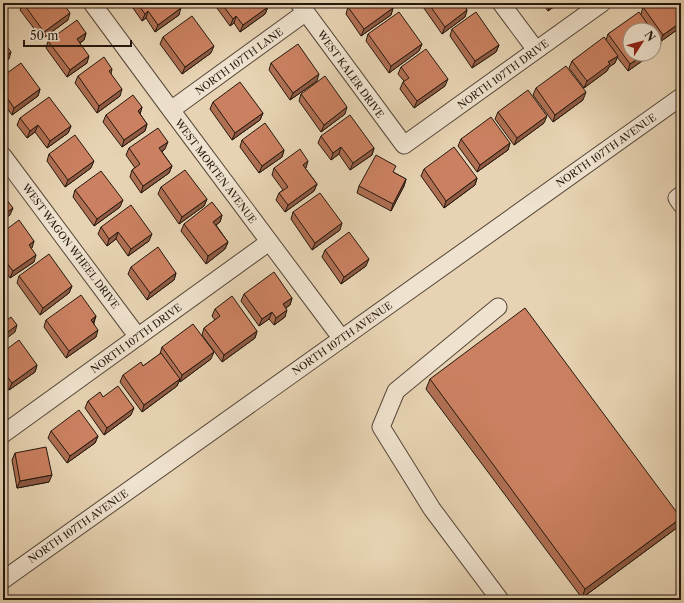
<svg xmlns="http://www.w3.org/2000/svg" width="684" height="603" font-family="'Libre Caslon Text',serif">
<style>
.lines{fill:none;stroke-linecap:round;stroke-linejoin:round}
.minor-casing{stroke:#554737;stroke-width:19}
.minor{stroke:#efe2ce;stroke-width:17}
.wall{fill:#af6f53;stroke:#24180e}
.shaded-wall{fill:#8e5a44;stroke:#24180e}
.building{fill:#cb8161;stroke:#24180e}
.labels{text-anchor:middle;stroke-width:3;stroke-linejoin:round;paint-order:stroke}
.street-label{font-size:10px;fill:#24180e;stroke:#efe2ce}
</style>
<rect width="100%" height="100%" fill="#e7d3b3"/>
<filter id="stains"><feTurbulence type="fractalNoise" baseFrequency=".005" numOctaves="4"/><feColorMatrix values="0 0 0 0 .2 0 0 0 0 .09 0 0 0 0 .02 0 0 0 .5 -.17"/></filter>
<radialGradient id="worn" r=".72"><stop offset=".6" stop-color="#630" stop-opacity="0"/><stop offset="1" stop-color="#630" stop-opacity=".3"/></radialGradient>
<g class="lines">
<g class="minor-casing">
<path id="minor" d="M92,3L171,110L342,339
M299,3L404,145L602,3
M501,3L536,50
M171,110L306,12
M3,156L138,337
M681,195L677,198L681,204
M498,307L396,391L381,427L432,509L500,600
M3,434L269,242
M3,580L681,97"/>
</g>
<use href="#minor" class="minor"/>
</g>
<path class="wall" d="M23,3L68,20L42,39L20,10Z
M135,3H178L179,15L155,32L146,18L142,21L133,8Z
M214,3H265L268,7L265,14L240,32L234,23L230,26L214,4Z
M349,3H390L393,8L391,15L361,36L346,14L348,7L351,5Z
M421,3H463L467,10L465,17L442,34L421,4Z
M542,3H559L548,11Z
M681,3V27L660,42L658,50L654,53V30H630V54H652L628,71L617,57L615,63L609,67L607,71L584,88L569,68L572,61L606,40L608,34L641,14L643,7Z
M452,29L499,45L496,52L472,68L450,36Z
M86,33L84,40L80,43L87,63L67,77L46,48L48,41Z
M368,34L422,44L419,51L389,73L366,41Z
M163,37L211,53L182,74L160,44Z
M271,63L317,81L290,100L269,70Z
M401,67L445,86L414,108L400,89L403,82L404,81L398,74Z
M112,69L111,74L120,96L97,113L75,83L78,76Z
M3,76L40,89L38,96L12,115L3,103Z
M536,88L583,100L553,122L533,95Z
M301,94L345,114L321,132L299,101Z
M213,102L263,113L260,120L232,140L210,109Z
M142,107L140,114L147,124L145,131L122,147L103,122L106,115Z
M498,112L544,123L514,145L495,119Z
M20,118L71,126L68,133L47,148L35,132L27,138L17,125Z
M321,136L374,148L372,155L350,170L339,154L331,160L318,143Z
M461,139L510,143L508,150L477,172L458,146Z
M242,140L284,150L282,157L259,173L240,147Z
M129,148L165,149L162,152L172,166L169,173L141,193L130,177L132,170L135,168L126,155Z
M49,154L91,168L65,187L47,161Z
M274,168H306H305L317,184L314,191L285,212L276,200L279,193L283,190L272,175Z
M424,169L477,178L475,185L444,208L421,176Z
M393,172L406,179L404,186L391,211L357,193L359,186Z
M161,187L207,199L204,206L179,224L158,194Z
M75,190L120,207L94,226L73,197Z
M293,212L340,230L312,250L291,219Z
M222,215L220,222L216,225L228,242L225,249L206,264L181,231L184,224Z
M101,227L149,241L128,256L116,239L107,246L98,234Z
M3,232L34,241L31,248L34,262L10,278L3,268Z
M325,250L366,266L341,284L322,257Z
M131,267L176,273L174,280L147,300L128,274Z
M19,276L72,286L69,293L40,315L17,283Z
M244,294L292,298L290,305L286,308L285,317L274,325L269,319L259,326L241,301Z
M215,309L257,331L255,338L222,362L202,335L204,328L215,320L212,316Z
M96,316L94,323L96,337L66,358L44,327L46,320Z
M162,347L211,359L180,382L179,381L177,386L142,412L120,382L123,375L143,366L160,354Z
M3,352L37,365L35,372L9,390L3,382Z
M430,379L678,527L582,598L426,389Z
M103,397L131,415L104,435L85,408L88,401Z
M51,431L98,436L95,443L67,463L48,438Z
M15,453L49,482L17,488L12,460Z"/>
<path class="shaded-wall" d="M552,3H559L548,11L550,4Z
M268,7L265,14L240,32L243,25Z
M181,8L179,15L155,32L158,25Z
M393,8L391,15L361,36L364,29Z
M467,10L465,17L442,34L445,27Z
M148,11L146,18L142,21L145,14Z
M70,13L68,20L42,39L44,32Z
M236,16L234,23L230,26L233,19Z
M681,22V27L660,42L663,35Z
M86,33L84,40L75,46L77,39Z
M661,43L658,50L654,53V47Z
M422,44L419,51L389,73L391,66Z
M499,45L496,52L472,68L475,61Z
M214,46L211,53L182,74L185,67Z
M11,52L9,59L3,63V58Z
M645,54H652L628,71L630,64Z
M89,56L87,63L67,77L70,70Z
M618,56L615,63L609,67L607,71L584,88L587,81L608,62Z
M319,74L317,81L290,100L293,93Z
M448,79L445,86L414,108L417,101Z
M40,89L38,96L12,115L14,108Z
M122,89L120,96L97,113L99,106Z
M586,92L583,100L553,122L555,115Z
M142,107L140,114L138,111Z
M347,107L345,114L321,132L324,125Z
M263,113L260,120L232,140L235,133Z
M547,116L544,123L514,145L517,138Z
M147,124L145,131L122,147L124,140Z
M38,125L35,132L27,138L30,131Z
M71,126L68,133L47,148L50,141Z
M168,142L165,149L157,155L159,148Z
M510,143L508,150L477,172L480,165Z
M341,147L339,154L331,160L333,153Z
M374,148L372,155L350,170L353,163Z
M284,150L282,157L259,173L262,166Z
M94,161L91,168L65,187L68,180Z
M308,161L306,168L300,172L303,165Z
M172,166L169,173L141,193L143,186Z
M477,178L475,185L444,208L446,201Z
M406,179L404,186L391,211L393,204Z
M317,184L314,191L285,212L288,205Z
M207,199L204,206L179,224L182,217Z
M123,200L120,207L94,226L97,219Z
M13,208L10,215L3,220V215Z
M222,215L220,222L211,229L213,222Z
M342,223L340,230L312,250L315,243Z
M118,232L116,239L107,246L109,239Z
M152,234L149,241L128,256L131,249Z
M34,241L32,248L26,252L29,245Z
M228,242L225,249L206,264L208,256Z
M36,255L34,262L10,278L13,271Z
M369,259L366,266L341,284L344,277Z
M176,273L174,280L147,300L150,293Z
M72,286L69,293L40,315L43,308Z
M292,298L290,305L281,311L283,304Z
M287,310L285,317L274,325L276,318Z
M272,312L269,319L259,326L262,319Z
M96,316L93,323L91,320Z
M17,325L15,332L3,341V336Z
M98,330L96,337L66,358L69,351Z
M257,331L255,338L222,362L224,355Z
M214,352L211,359L180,382L182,375Z
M37,365L35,372L9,390L12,383Z
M180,379L177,386L142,412L144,405Z
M134,408L131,415L104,435L107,428Z
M98,436L95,443L67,463L70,456Z
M52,475L49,482L17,488L20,481Z
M681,518L678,527L582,598L585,589Z"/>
<path class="building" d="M23,3H63L70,13L44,32Z
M137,3H178L181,8L158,25L148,11L145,14Z
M221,3H265L268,7L243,25L236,16L233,19Z
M354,3H390L393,8L364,29L348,7Z
M428,3H462L467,10L445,27Z
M649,3H681V22L663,35L643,7Z
M399,12L422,44L391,66L368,34Z
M476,12L499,45L475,61L452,29Z
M639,12L652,30H630V54H645L630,64L608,34Z
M192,16L214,46L185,67L163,37Z
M77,20L86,33L77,39L89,56L70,70L48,41Z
M654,33L661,43L654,47Z
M604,37L618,56L608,62L610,64L587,81L572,61Z
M3,41L11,52L3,58Z
M298,44L319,74L293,93L271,63Z
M426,49L448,79L417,101L403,82L409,78L401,67Z
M104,57L112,69L109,71L122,89L99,106L78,76Z
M21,63L40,89L14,108L3,92V76Z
M566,66L586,92L555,115L536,88Z
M325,76L347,107L324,125L301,94Z
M240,82L263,113L235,133L213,102Z
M528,90L547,116L517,138L498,112Z
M133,95L142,107L138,111L147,124L124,140L106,115Z
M49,97L71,126L50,141L38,125L30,131L20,118Z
M350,115L374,148L353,163L341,147L333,153L321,136Z
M491,117L510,143L480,165L461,139Z
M265,123L284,150L262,166L242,140Z
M158,128L168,142L159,148L172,166L143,186L132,170L140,164L129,148Z
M75,135L94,161L68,180L49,154Z
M454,147L477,178L446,201L424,169Z
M300,149L308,161L303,165L317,184L288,205L279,193L288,187L274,168Z
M376,155L396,166L393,172L406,179L393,204L359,186Z
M185,170L207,199L182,217L161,187Z
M101,171L123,200L97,219L75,190Z
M320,193L342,223L315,243L293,212Z
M3,195L13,208L3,215Z
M212,202L222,215L213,222L228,242L208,256L184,224Z
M131,205L152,234L131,249L118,232L109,239L101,227Z
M19,220L34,241L29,245L36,255L13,271L3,258V232Z
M349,232L369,259L344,277L325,250Z
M158,247L176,273L150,293L131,267Z
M49,254L72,286L43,308L19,276Z
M274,272L292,298L283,304L287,310L276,318L272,312L262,319L244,294Z
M81,295L96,316L91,320L98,330L69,351L46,320Z
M232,296L257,331L224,355L204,328L220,316L215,309Z
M525,308L681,518L585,589L430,379Z
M11,317L17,325L3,336V323Z
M193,324L214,352L182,375L162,347Z
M19,340L37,365L12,383L3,371V352Z
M161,353L180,379L144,405L123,375L141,362L143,366Z
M118,386L134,408L107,428L88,401L100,392L103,397Z
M79,410L98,436L70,456L51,431Z
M46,447L52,475L20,481L15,453Z"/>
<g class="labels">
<g class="street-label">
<text transform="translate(239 61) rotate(-36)" y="4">NORTH 107TH LANE</text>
<text transform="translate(351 74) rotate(54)" y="4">WEST KALER DRIVE</text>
<text transform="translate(503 74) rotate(-36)" y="4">NORTH 107TH DRIVE</text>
<text transform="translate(606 150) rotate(-35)" y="4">NORTH 107TH AVENUE</text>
<text transform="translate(216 171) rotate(53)" y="4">WEST MORTEN AVENUE</text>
<text transform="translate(71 246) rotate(53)" y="4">WEST WAGON WHEEL DRIVE</text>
<text transform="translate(136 338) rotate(-36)" y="4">NORTH 107TH DRIVE</text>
<text transform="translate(342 338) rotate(-35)" y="4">NORTH 107TH AVENUE</text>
<text transform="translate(78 526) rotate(-35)" y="4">NORTH 107TH AVENUE</text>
</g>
</g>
<rect width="684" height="603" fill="none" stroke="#e7d3b3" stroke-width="16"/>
<rect x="4" y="4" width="676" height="595" fill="none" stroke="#24180e" stroke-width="2"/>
<rect x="8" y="8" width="668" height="587" fill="none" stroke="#24180e"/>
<g transform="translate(642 42) rotate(54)"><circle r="19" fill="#efe2ce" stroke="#9e9181"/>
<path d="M0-3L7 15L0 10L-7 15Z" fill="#8f2418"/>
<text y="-6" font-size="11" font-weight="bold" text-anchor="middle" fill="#24180e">N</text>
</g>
<path d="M24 40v6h107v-6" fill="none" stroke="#24180e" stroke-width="2"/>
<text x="30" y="40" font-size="12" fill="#24180e" stroke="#efe2ce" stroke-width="3" paint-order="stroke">50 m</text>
<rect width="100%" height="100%" filter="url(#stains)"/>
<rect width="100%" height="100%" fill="url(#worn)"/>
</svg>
